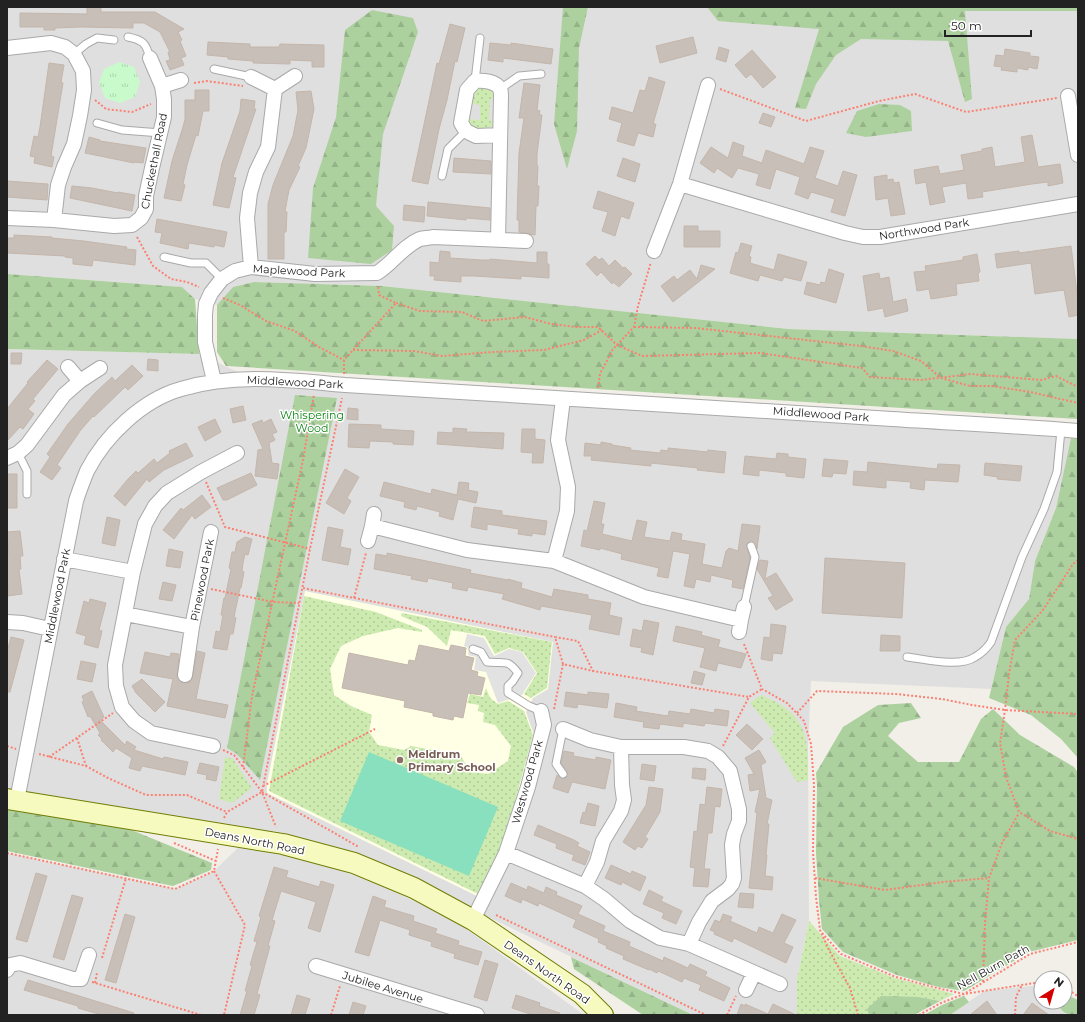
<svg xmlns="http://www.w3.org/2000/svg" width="1085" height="1022" font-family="Montserrat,sans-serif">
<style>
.residential{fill:#e0dfdf}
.education{fill:#ffffe5}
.grass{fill:url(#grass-dots)}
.forest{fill:url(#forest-firs)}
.park{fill:url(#park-tufts)}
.pitch{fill:#88e0be}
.parking{fill:#e2e2e2}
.building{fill:#c7bfb8;stroke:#c4b6ab}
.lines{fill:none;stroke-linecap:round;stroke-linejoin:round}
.lane-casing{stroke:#a9a9a9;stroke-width:9}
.street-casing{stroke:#a9a9a9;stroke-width:16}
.secondary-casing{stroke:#707d05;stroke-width:22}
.path{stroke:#fa8072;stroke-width:2;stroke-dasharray:2 2;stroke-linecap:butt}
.lane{stroke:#fff;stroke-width:7}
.street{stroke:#fff;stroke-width:14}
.secondary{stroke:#f7fabf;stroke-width:20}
.education-dot{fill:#8d6e63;stroke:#fff;stroke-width:1.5}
.labels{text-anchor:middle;stroke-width:3;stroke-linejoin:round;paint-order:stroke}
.street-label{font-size:11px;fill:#222;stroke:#fff}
.park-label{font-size:11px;fill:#0c8416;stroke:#fff}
.education-label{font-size:11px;font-weight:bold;fill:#785e54;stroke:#fff;text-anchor:start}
</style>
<defs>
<pattern id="grass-dots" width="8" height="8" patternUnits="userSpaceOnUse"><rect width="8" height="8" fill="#cdebb0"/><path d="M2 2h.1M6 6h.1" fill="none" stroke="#b0c997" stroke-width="1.8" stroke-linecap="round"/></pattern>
<pattern id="forest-firs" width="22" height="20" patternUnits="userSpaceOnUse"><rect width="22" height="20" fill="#add19e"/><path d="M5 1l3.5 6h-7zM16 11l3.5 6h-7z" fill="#95b388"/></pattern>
<pattern id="park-tufts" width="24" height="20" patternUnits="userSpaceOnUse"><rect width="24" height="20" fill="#c8facc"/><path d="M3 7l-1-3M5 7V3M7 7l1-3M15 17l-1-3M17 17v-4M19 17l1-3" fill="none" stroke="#acd6af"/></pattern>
</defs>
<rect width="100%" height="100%" fill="#f2efe9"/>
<path class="residential" d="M7,7H1031L1078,8V339L789,329L382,286L254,282L233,287L217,305L195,299L182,287L7,274Z
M7,349L199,354L271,387L1071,438L1056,508L1035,561L1029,599L1006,627L991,689L811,681L808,746L809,920L797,980V1015H693L423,886L318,846L296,836L275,831L246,830L7,792Z
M241,845L325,864L393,891L457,922L584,1015H7V853L175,889L214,871Z
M1041,985V1002H1056L1061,1010L1067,1015H950L984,991Z"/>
<path class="education" d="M305,591L553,642L548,689L533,698L526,712L534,735L504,847L479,897L267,793V784Z"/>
<path class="grass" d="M481,86L491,90L495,96L490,100L489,119L494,124C486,131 480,131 470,128L468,119L480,120V105L469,103L474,89Z
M304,596L376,612L422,630V632L398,628L363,636L341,646L330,669L334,695L351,706L372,715L369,732L378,745L404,750L411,746L460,755L471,772L488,774L508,761L511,746L495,725L483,722L484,713L478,711L479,705L467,703L470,694L483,697L486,688L490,698L498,704L508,701L524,711L533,735L503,846L478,894L269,791Z
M402,613L552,642L547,688L531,698L524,694L537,673L523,652L509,648L495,654L485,636L451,630L447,646L427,627L401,616Z
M761,695C769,699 777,702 784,707C810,725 808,751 808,780L797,782L770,738L775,733L750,703Z
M225,757L233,759L252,788L232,803L219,799Z
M809,921L840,956L895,978L954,994L940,1001L919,997L867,1009L869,1015H797V980Z"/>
<path class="forest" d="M563,7H588L579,48L577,131L567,169L554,124Z
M707,7H1078V11H965L972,99L965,102L948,41L861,39L836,55L816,84L806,109L795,108L819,29L718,21Z
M372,10L413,18L418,32L383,134L376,206L394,226L392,250L371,264L308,258L313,188L336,117L345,30Z
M879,104L900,105L911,111L912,131L866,137L846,133L857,111Z
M7,274L182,287L195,299L199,354L7,349Z
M254,282L382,286L789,329L1078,339V419L226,366L217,352V305L233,287Z
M295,395L337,398L260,780L237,754L227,748Z
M1071,438L1078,439V758L1061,739L1031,715L989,698L1006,627L1029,599L1035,561L1056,508Z
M911,703L921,718L899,723L888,736L918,762H959L981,719L993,709L1020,735L1074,767L1078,773V940L1029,952L964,991L938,987L897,975L843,952L822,929L819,900L816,853L817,786L816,773L843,727L878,705Z
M7,809L129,829L212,863L211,870L173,886L7,851Z
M571,957L693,1015H643L574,969Z
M1065,994L1078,1000V1015C1065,1015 1063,1013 1056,1002H1065Z
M881,996L919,997L940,1001L914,1015H869L867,1009Z
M964,996L969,1002L950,1015H924L942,1005Z"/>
<path class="park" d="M119,62L134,67L140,82L135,97L120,103L105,98L99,83L104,69Z"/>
<path class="pitch" d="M369,752L498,807L469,876L340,821Z"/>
<path class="parking" d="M467,634L484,638L494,656L509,649L522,652L536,673L522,695L498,703L486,672L474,670L476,657L468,655L469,648L464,646Z"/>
<path class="building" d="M87,7H101V12H155L184,29L178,32L182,40L180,41L186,56L181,58L184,65L170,70L166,61L170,60L168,52H170L160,32L144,23H133V28L81,27L55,28V30H44V27H20V13L87,14Z
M450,24L465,28L457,62L455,61L447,100L439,129L428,184L412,181L437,63L439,64Z
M693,37L697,53L660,63L656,46Z
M208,42L250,44V47H279L280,44L324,45V67H312V61L290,60V64L253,63V61L228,59V57L207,55Z
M490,43L511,45V43L553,49L551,64L503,58V62L488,60Z
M719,47L729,50L726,62L716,59Z
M1005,49L1030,53V56L1039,57L1037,69L1028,67V70L1017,68V72L1001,70L1002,67L994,66L996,55L1004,56Z
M752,50L776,77L763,88L751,74L746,78L735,65Z
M49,63L64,65L61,82L63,83L51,156L54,157L52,167L34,163L35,157L30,156L34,136L38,137L40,127Z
M649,77L665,82L653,124H656L653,137L638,133L634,146L617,141L622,123L609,119L612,107L633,113L640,90L645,91Z
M524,83L540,85L537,110L540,111L539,115H542L537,154V166H538L537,186H539L538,206H536L535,235L519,232V220H517L519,153L524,118H519Z
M195,90H209V111H203L198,136L196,135L187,165L183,184L185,185L181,201L164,198L172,161L183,127L185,119V100H195Z
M311,91L314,109L306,148L298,166L300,167L289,190L285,211L287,212L286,232H284V259H268V204L273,185L293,136L298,110L296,92Z
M241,99L255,101L254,109H256L233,177L236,178L229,208L213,205L222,163L240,111Z
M763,113L775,117L771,127L759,123Z
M1032,135L1038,167L1060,164L1063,183L1048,186V182L1032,184L982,192L983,197L968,199L966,183L942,187L945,202L930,205L926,182L916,184L914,170L938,166L940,174L964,170L961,155L982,151V149L992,147L995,167L1025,162L1021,137Z
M89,137L100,140V141L146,148L143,163L134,162V163L85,153Z
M733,142L744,146L742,156L762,163L766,150L804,164L810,147L824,151L815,178L838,186L843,171L857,175L845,216L831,212L835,199L811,192L808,199L795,194L800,177L776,169L770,189L756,185L759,174L738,168L732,178L717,168L714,173L700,163L711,147L728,158Z
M454,158L491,161V174L453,172Z
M623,158L640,164L635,182L617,176Z
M887,175V180L893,179L894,183L899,182L905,214L891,216L888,198L876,200L874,177Z
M7,181L48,184L47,200L7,197Z
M72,186L92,188L118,193V192L135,195L132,211L70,198Z
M598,191L634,203L629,219L621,216L615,236L602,231L608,212L593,208Z
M428,202L490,208V220L466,218V220L427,216Z
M404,205L425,207L424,222L403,220Z
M157,219L227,232L224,247L214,245V247L189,243L188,249L160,243L162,233L155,232Z
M684,226H698V231H720V247H684Z
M14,235L52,237V238L84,241L127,247L126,249L136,250L135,265L93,260L92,266L73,264V258L65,257V256L7,253V238H14Z
M741,243L752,246L749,256L751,257L750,263L774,270L778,254L807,262L801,281L784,277L782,281L760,275L758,281L730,273L736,252L738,253Z
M1071,246L1078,300V315L1069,317L1064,290L1035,294L1031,263L997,268L995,254L1019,251V253Z
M440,251L450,252V258L482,260H490V259L537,263V252H547V264H549V278L521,276V279L474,276H461V282L434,280L435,276H430V262L439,263Z
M977,254L980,272L978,273L979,281L956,284L957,295L931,299L929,289L917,291L914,272L926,271L925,266L963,260V257Z
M595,256L599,260L602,258L609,266L615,260L623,268L625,267L632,274L619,287L613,282L612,284L601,272L597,276L586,264Z
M701,265L715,269L673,302L661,286L674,276L677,280L690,270L697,279Z
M829,269L844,274L836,303L804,294L807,282L820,285L821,282L825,283Z
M879,273L880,279L889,277L893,302L906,299L908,311L885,317L883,308L868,311L863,276Z
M11,353H22L21,364H11Z
M148,359L158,360V371L147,370Z
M47,360L58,369L33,399L35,401L28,409L34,414L23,429L20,427L7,441V409L28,383L27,382Z
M132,365L143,376L128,390L125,387L94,417L93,416L80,431L57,465L61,468L52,480L40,472L50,457L47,454L68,424L94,394L112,377L115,381Z
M243,406L246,420L233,423L230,409Z
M348,408L358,409V420L347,419Z
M215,419L221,432L205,441L198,427Z
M271,419L277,432L272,434L275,440L269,443L272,463L279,464L277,479L255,476L258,450L263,449L252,424L262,420L263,423Z
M349,424L381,425V429L414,431L413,445L393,444V442L370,441L369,448L348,447Z
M453,428L467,429L466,432L504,433L503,449L437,444L438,432L453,433Z
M522,429H535V439L545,440L543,463H532L533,453L521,452Z
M601,442L612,444V445L631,448L630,450L660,453L661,450L668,451V448L698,451L707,452L708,450L726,452L724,473L697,470L698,468L651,463V466L591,460L592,456H584L585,443L601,445Z
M186,443L193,456L164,470L149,482L147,479L125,506L114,496L128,479L136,471L138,473L154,459L157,463L170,453L169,451Z
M777,453L788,454V457L806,459L804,478L786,476V473L759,470V476L743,474L745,456L776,459Z
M824,459L848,461L846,474L833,473L832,477L822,476Z
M868,462L937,469L938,464L960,465L958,482L925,480L924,490L910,488L911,482L886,480V488L853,485L854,471L867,472Z
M985,463L1022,466L1020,481L997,479L998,477L984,475Z
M345,469L359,477L347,498L351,501L344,514L326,503Z
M251,473L257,485L227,500H223L217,488Z
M7,474H17V508H7Z
M384,482L431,494L432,489L457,495L459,482L469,483L468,490L478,492L476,503L458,499L453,520L439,516L440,512L417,506L416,510L404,507L405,502L380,496Z
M202,495L211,507L195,519L192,515L174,539L163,530L181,508L183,510Z
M594,501L605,503L601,524H604L602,534L632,541L637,520L647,522L644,537L670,541L672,532L682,534L681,540L705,544L702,564L722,568L726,551L729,548L738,551L742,524L760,526L757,549L756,544L752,541H749L746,545L750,557L743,589L732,587L733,580L711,575L710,582L696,579L694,588L684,586L690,554L673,551L668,578L657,576L659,568L621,559L622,554L600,548V550L581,546L584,530L587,531Z
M474,507L502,511V515L547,521L545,535L532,533V536L518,534L519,529L487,524V530L471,527Z
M107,517L120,520L115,546L102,543Z
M328,527L343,530L340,547L351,549L348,565L322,560Z
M20,531L23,556H20L21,569H19L22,594L8,596L7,558H9L7,532Z
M245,537L252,539L248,555L245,554L243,563L242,571L244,572L241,588H240L234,617L236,618L233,634H230L227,650L213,648L216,631L220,632L223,615H221L224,598H225L231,569L229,568L232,552H235L237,542Z
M169,549L183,552L180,568L166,566Z
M387,553L471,570L470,573L508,580V579L522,583L521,588L552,597L554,589L588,595V599L611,603L609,615L622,618L619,635L589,629L592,615L541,606L540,610L502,599L504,594L468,587L467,591L452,588L453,583L428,578L427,582L411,579L412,576L374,569L376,554L387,556Z
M825,558L905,563L902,618L822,613Z
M760,560L768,561L765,579L776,573L793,600L776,610L768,598L773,596L757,569Z
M163,582L176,585L172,601L159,599Z
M90,599L106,603L99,630L102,631L98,648L84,644L86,636L76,633L84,601L89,603Z
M644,620L659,623L653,655L641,652L642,648L630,646L633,629L642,631Z
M771,624L786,626L782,654L773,653L772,661L761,659L764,637L770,638Z
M676,626L702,632L701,635L720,640L718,647L746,654L741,668L718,663L716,671L700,667L705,648L673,641Z
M881,635L900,636V651H880Z
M11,637L24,640L10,692H7V652Z
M419,645L449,651L451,645L466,648L465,656L474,658L471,670L478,672L477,676L485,678L481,695L468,693L463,718L454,716L453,720L433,716V713L404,707L405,701L342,688L349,653L408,665L409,660L415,661Z
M197,651L205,653L196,699L228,705L225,718L167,706L173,679L140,673L145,652L170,657L171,653L179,654L177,678L180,682L188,683L191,681L193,676Z
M81,661L96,664L92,682L77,679Z
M694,671L705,674L702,685L691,683Z
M142,679L165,702L155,712L136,693L132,686Z
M92,691L104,717L100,720L125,745L127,741L136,747L134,750L163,759L164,757L188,762L185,775L142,766L140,771L129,768L132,758L116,748L113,752L101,740L102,739L98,735L100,733L90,716L88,717L82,702L84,701L82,696Z
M566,692L588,695V692L609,694L607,708L578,704L577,708L564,706Z
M616,703L637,707L636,711L668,716L669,711L690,714L691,709L714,713L715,709L729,711L727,726L705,723L704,726L683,723V727L660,724L659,729L643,727L644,722L614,717Z
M747,724L763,739L752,750L736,735Z
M759,750L766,762L761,765L766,798L772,800L767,824H769L766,855H767L765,876L773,877L772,890L749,888L757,813L755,812L760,789L750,791L748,775L754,774L745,758Z
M564,751L574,753L573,756L596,760V757L611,760L605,789L572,782L568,793L553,788L557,775L563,779L568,776L567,771L561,763Z
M200,763L219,767L216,781L206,779L207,775L197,773Z
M642,764L656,766L654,781L640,779Z
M693,768L706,769L705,780L692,778Z
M649,787L663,789L660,812L645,837L648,839L642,848L638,846L635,850L623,842L646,805Z
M707,787L722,789L720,807L715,806L712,833H708L704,869H710L708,887L693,886L695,868L690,867L694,831L697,832L700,804L705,805Z
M588,803L599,806L595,826L580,823L583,812L585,813Z
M538,825L574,840L579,843L577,846L590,852L585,865L572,860L574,855L556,848L557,844L534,835Z
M611,865L631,874L632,871L646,877L640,891L622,882L621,885L605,878Z
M274,867L288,871L286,877L319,887L321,881L334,885L320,932L308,928L316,902L281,891L272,920L275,921L268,946H270L257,994L260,995L254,1015H240L247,991H245L252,966L250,965L257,942L254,941L261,917L259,916Z
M36,873L47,876L27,942L16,939Z
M511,883L527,890L528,886L544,893L546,887L557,892L556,895L582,906L578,914L605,926L603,931L630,942L629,946L663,961L664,957L688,968L690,964L707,972L705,976L730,988L724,1001L699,990L701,985L684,978L682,982L658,971L657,973L649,969V970L623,959L624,956L606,948L607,946L598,942L599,939L573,927L576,920L539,903L538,906L522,899L521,903L505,896Z
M649,890L663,897L661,901L682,911L676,924L662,918L664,913L643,904Z
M740,893L754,894L753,908L738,907Z
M72,895L83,898L64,960L53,957Z
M373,896L386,901L384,907L414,916L413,921L437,929L435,933L459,941L458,945L482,952L478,965L454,958L455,954L431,946L432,942L409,935L410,930L380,920L369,956L355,952Z
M125,914L135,917L116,983L105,980Z
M723,914L732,917L730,921L757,933L759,927L773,933L782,914L796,920L784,943L793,947L786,963L734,938L732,942L714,934L715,932L710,930L715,920L720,922Z
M485,960L498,964L487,1001L474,997Z
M28,980L134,1013L133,1015H102L78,1008V1006L24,990Z
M297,995L310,999L305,1015H291Z
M516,995L540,1003L539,1006L560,1013L559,1015H533L512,1008Z
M987,1001L997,1015H970Z
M353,1002L366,1006L363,1015H349Z
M1032,1003L1049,1015H1023Z
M741,1004L745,1006V1004L768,1014L773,1004L796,1015H737Z"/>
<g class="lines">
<g class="lane-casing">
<path id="lane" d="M128,37C143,40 146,43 150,58
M74,54L86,44L97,38L114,40
M214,69L251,77
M475,81L480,38
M500,89L519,76L541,74
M97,123L122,130L161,133
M442,176L448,149L466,131
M164,257L191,263H206L222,279
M18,453L27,471V494
M744,607L755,557L751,546
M473,649L481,652L487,662C504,664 507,658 518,673L513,681L508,686V693L529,706L541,711
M907,657C925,659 959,668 975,657C982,653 987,648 991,642L1022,557L1044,509L1057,472L1061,430
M563,774L556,764L563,729"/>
</g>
<g class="street-casing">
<path id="street" d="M7,48L51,43L65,47L74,54L83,71L84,90L80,116L74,144L64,167L58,185L54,220L114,226L132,225L141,218L146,209V196L152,168L164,117V99L162,86L150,58
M251,77L275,89L268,147L256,172L250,193L247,218L251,267
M162,86L181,80
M275,89L295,76
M1068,96L1078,155
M680,184L845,233L863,237H880L1078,204
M7,218L54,220
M498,240L501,96C501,94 501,91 500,89C496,81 482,80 475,81L467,90L461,123L466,131L476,136L500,135
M654,251L680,184L708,85
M68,367L80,381
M214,381L205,342V315L206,304L211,293L222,279L235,271L251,267L315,274L377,273C392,264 403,246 420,239C424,238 429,238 433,237L526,241
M7,458L18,453L27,445L64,395L80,381L100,368
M374,514L372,526L467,550L554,561L644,597L741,620L739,632
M368,541L372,526
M64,559L133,572
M554,561L567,511L568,487L558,440L563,399
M125,614L192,627
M741,620L744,607
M7,622L23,623L50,629
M185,675L192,627L211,532
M563,729L590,740L621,747
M213,746L151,733L134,721L122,707L116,686L115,665L133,572L145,524L155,506L167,493L201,472L237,453
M17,800L76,501C79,491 83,481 87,471C105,436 142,400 181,389C235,373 289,380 345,385C394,388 444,391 493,394C626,403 759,411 892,419C954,423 1016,426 1078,431
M506,853L585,886L604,899L630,921L660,938L689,944L780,984
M585,886L597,862L603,841L621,811L624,800L622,785L621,747H684L708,751L718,757L730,771L739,809V821L734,834L732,845L734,878L732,884L728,889L712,901L699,922L689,944
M473,920L506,853L528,787L544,725L541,711
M316,966L477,1015
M7,970L10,965L20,963L73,979H81L89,955
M746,990L754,973"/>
</g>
<g class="secondary-casing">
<path id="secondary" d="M7,799L283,844L354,863L414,888L473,920L582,994L603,1015"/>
</g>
<path class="path" d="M194,83L207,81L243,86
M720,89L806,121L879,101L915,94L966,112L1057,98
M95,100L106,109L132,112L151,104
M137,237L153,266L171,279L187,282L199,287
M223,298L240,305L266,321L295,331L319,347L344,360
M396,303L420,311L462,312L483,321L525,317L551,324L576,327H598L617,345L642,356L760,353L862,368L870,377L921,380L971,374L1041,380L1056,376L1078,387
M634,327L695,328L861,346L893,351L921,361L941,378L970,386H992L1030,392L1078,403
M353,350L414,351L442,356L492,352L544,350L584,340L602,330
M344,374V360L396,303L379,295L378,285
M598,388L600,374L613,349L634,327L638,306L651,262
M206,482L225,527L310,549
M1078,560L1073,564L1043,610L1015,640L1009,674L1005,710L1000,743L1006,777L1019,812L1050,831L1078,839
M303,588L555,637
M211,589L273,602L299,603
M354,598L366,553
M744,644L762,689L787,703L804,721L811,744L814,785L813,852L816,897L820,930L829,950L850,988L858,1015
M563,664L555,637L578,641L593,671
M554,709L563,664L593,671L749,697
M797,713L817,691L896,694L942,699L972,705L1005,710L1078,714
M77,738L86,766
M7,746L16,749
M723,746L749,697L762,689
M223,750L234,755L262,792L276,827
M39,754L86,766L108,778L146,795H187L227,812
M49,757L113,713
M243,767L252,696L303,460L314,394
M263,786L267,784L375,729
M262,792L359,847
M224,818L227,812L262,792L310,549L342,398
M174,843L216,861
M7,853L175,889L214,871L218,849
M214,871L245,925L224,1015
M815,878L885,890L943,882L989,878
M496,915L706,1015
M822,933L841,954L896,977L937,988L964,994L1041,982
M102,958L126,878
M92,982L201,1015
M983,982L985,923L989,878L1002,843L1019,813
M95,983L97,973
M1065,988L1078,996
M331,1015L340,986
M727,1015L736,996
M919,1015L941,1003L964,994L1030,954L1078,942
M1015,1015L1016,997L1022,985"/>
<use href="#lane" class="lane"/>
<use href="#street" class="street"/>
<use href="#secondary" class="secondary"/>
</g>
<circle class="education-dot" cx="400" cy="760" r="4"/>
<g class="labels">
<g class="street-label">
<text transform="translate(154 161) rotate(-79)" y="4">Chuckethall Road</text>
<text transform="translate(924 229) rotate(-9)" y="4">Northwood Park</text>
<text transform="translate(299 271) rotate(3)" y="4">Maplewood Park</text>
<text transform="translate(295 382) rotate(3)" y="4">Middlewood Park</text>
<text transform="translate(821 414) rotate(4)" y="4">Middlewood Park</text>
<text transform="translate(202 580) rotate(-79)" y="4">Pinewood Park</text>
<text transform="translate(57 596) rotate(-79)" y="4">Middlewood Park</text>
<text transform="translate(527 782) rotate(-74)" y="4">Westwood Park</text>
<text transform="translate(255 841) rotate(11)" y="4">Deans North Road</text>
<text transform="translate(993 967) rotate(-29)" y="4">Nell Burn Path</text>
<text transform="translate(547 972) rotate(35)" y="4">Deans North Road</text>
<text transform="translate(383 987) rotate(17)" y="4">Jubilee Avenue</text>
</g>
<g class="park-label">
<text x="312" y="419">Whispering<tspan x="312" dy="13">Wood</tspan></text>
</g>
<g class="education-label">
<text x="408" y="758">Meldrum<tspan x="408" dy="13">Primary School</tspan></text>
</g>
</g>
<rect width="1085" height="1022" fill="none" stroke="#222222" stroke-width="16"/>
<g transform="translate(1053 990) rotate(37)"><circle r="19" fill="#ffffff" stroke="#a7a7a7"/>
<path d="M0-3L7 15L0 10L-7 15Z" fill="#d40000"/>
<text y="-6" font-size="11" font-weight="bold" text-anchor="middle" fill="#222222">N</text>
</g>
<path d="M945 30v6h86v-6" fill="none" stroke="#222222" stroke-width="2"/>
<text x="951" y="30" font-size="12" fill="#222222" stroke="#ffffff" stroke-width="3" paint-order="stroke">50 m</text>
</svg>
